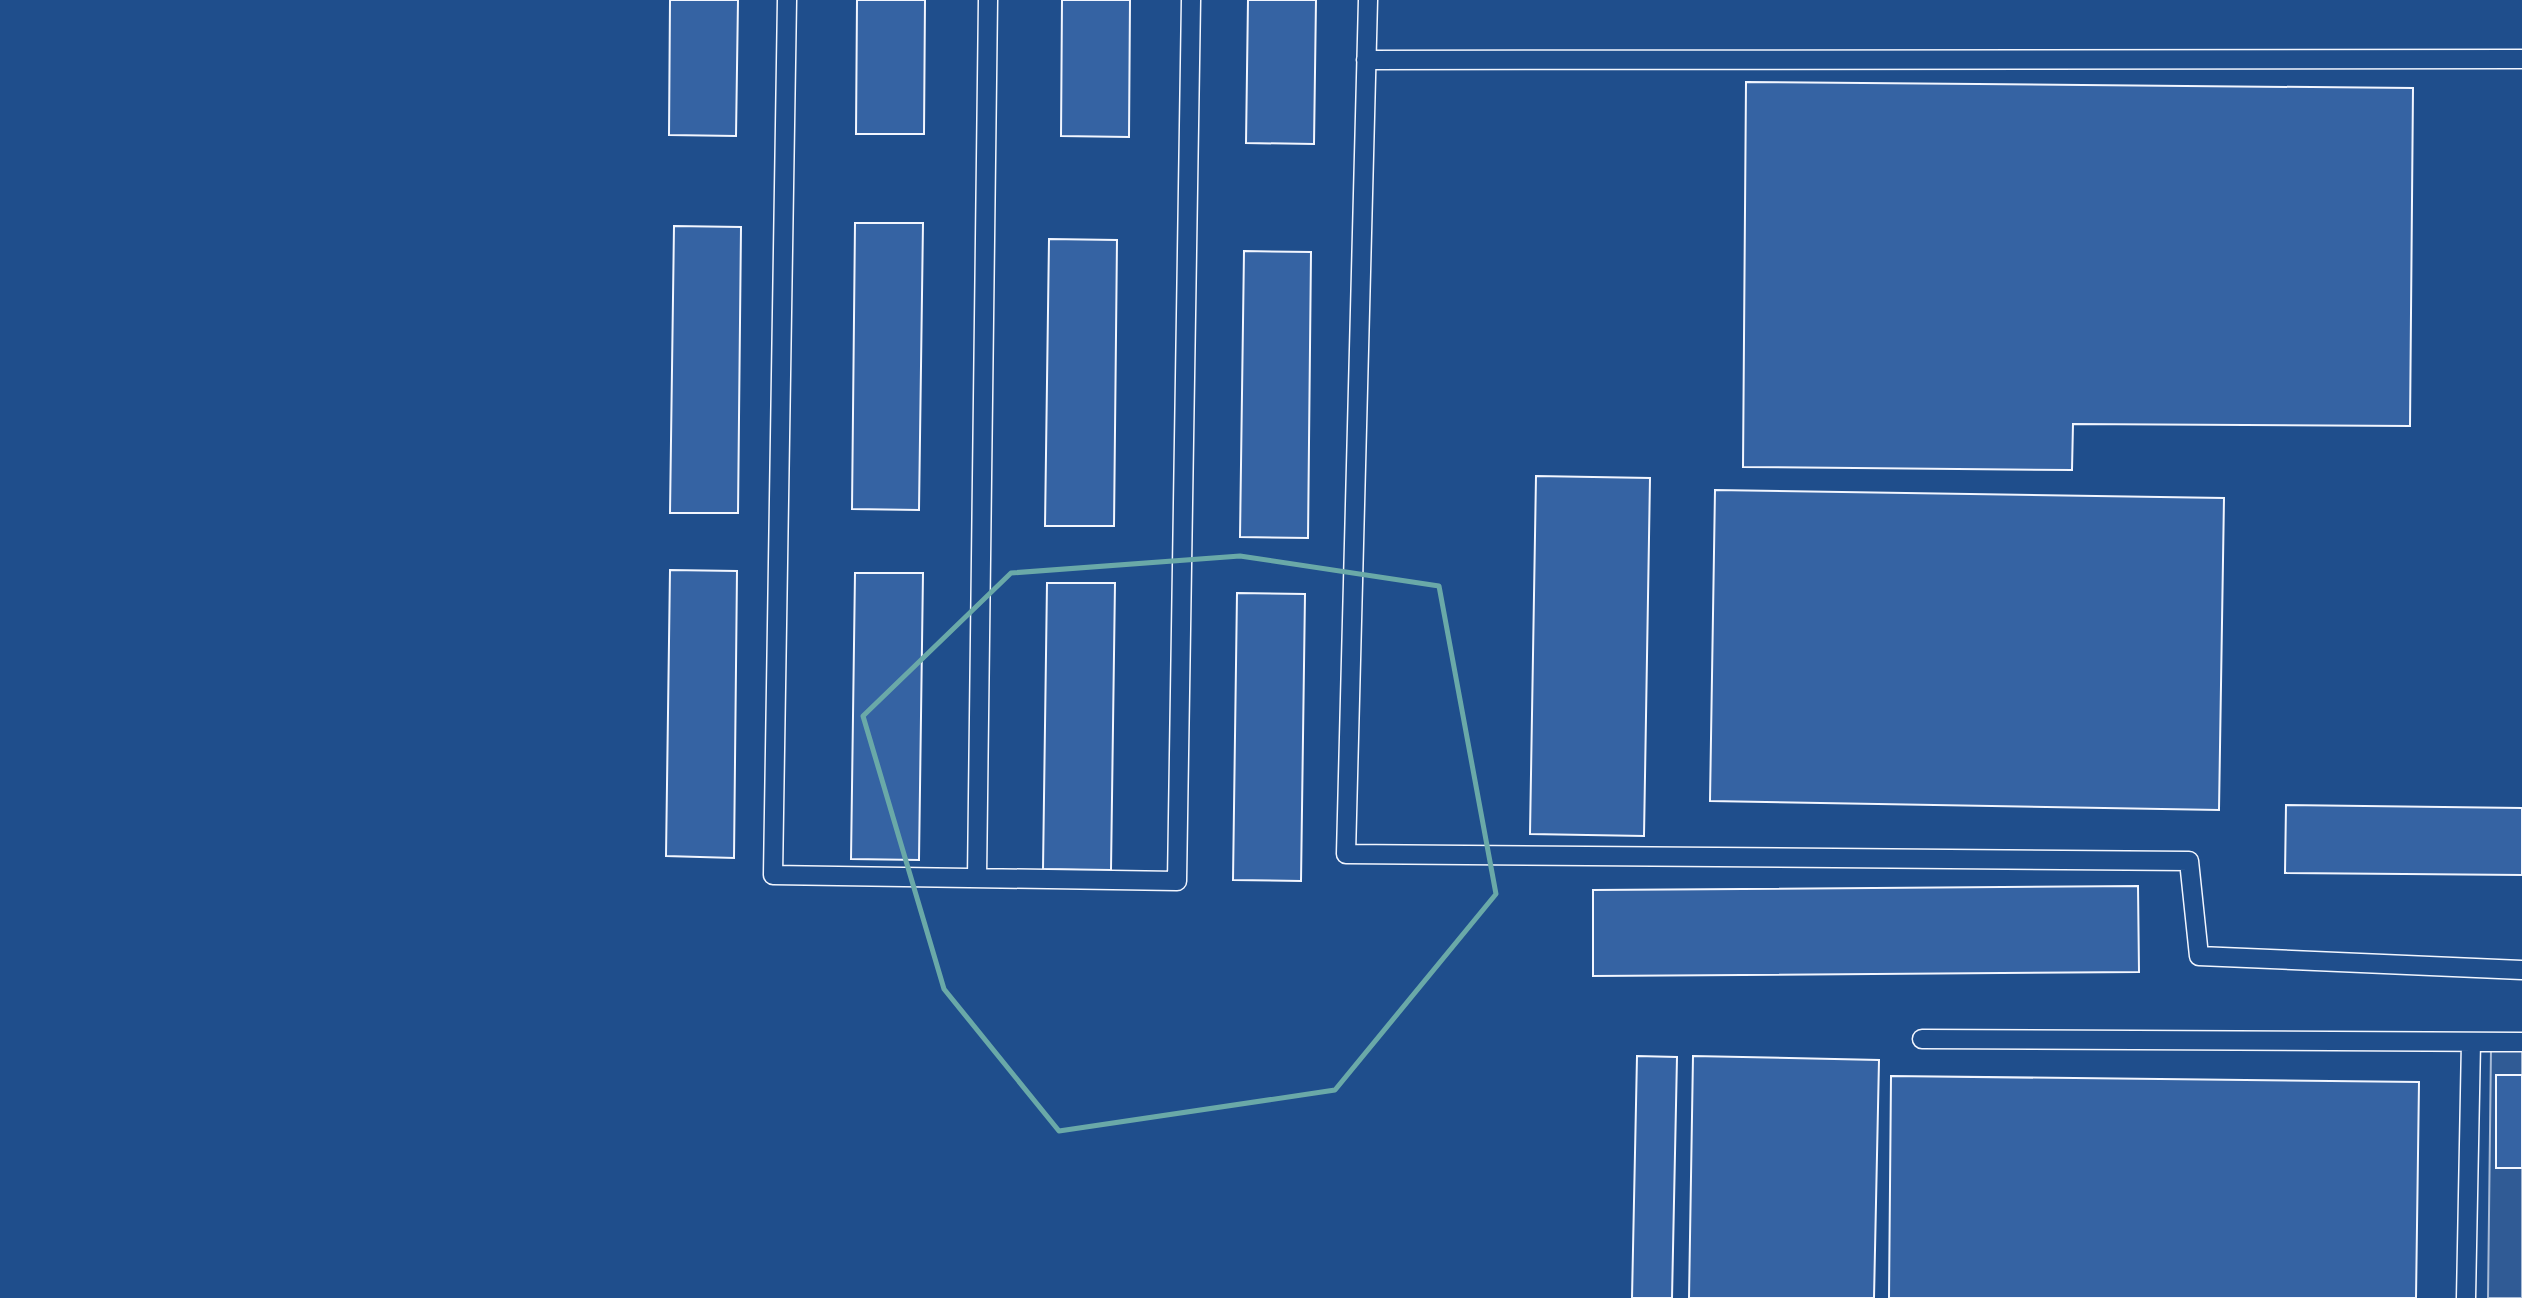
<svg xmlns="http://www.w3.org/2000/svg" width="2522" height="1298" font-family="Poppins,sans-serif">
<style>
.built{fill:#305b95;stroke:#a8bbd7;stroke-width:2}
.building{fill:#3563a3;stroke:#f2f6ff;stroke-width:2}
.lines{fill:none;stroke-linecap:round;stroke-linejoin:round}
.service-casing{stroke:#f2f6ff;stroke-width:21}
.service{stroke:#1f4e8c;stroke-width:18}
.marked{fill:none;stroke:#6aa9a8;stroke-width:5;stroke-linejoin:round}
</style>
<rect width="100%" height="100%" fill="#1f4e8c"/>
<path class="built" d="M2491,1048L2522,1049V1298H2488Z"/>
<path class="building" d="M670,0H738L736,136L669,135Z
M857,0H925L924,134H856Z
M1062,0H1130L1129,137L1061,136Z
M1248,0H1316L1314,144L1246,143Z
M1746,82L2413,88L2410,426L2073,424L2072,470L1743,467Z
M855,223H923L919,510L852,509Z
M674,226L741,227L738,513H670Z
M1049,239L1117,240L1114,526H1045Z
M1244,251L1311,252L1308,538L1240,537Z
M1536,476L1650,478L1644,836L1530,834Z
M1715,490L2224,498L2219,810L1710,801Z
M670,570L737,571L734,858L666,856Z
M855,573H923L919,860L851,859Z
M1047,583H1115L1111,870L1043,869Z
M1237,593L1305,594L1301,881L1233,880Z
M2286,805L2522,808V875L2285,873Z
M2138,886L2139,972L1593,976V890Z
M1637,1056L1677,1057L1672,1298H1632Z
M1693,1056L1879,1060L1874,1298H1689Z
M2496,1075H2522V1168H2496Z
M1891,1076L2419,1082L2416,1298H1889Z"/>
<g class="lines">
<g class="service-casing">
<path id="service" d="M787,0L773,875L1177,881L1191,0
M1368,0L1346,854L2189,861L2199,956L2522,970
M1366,60L2522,59
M977,878L988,0
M1922,1039L2522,1042
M2466,1298L2471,1042"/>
</g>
<use href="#service" class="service"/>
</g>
<path class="marked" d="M1240,556L1439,586L1496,894L1335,1090L1059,1131L944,989L863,716L1011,573Z"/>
</svg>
